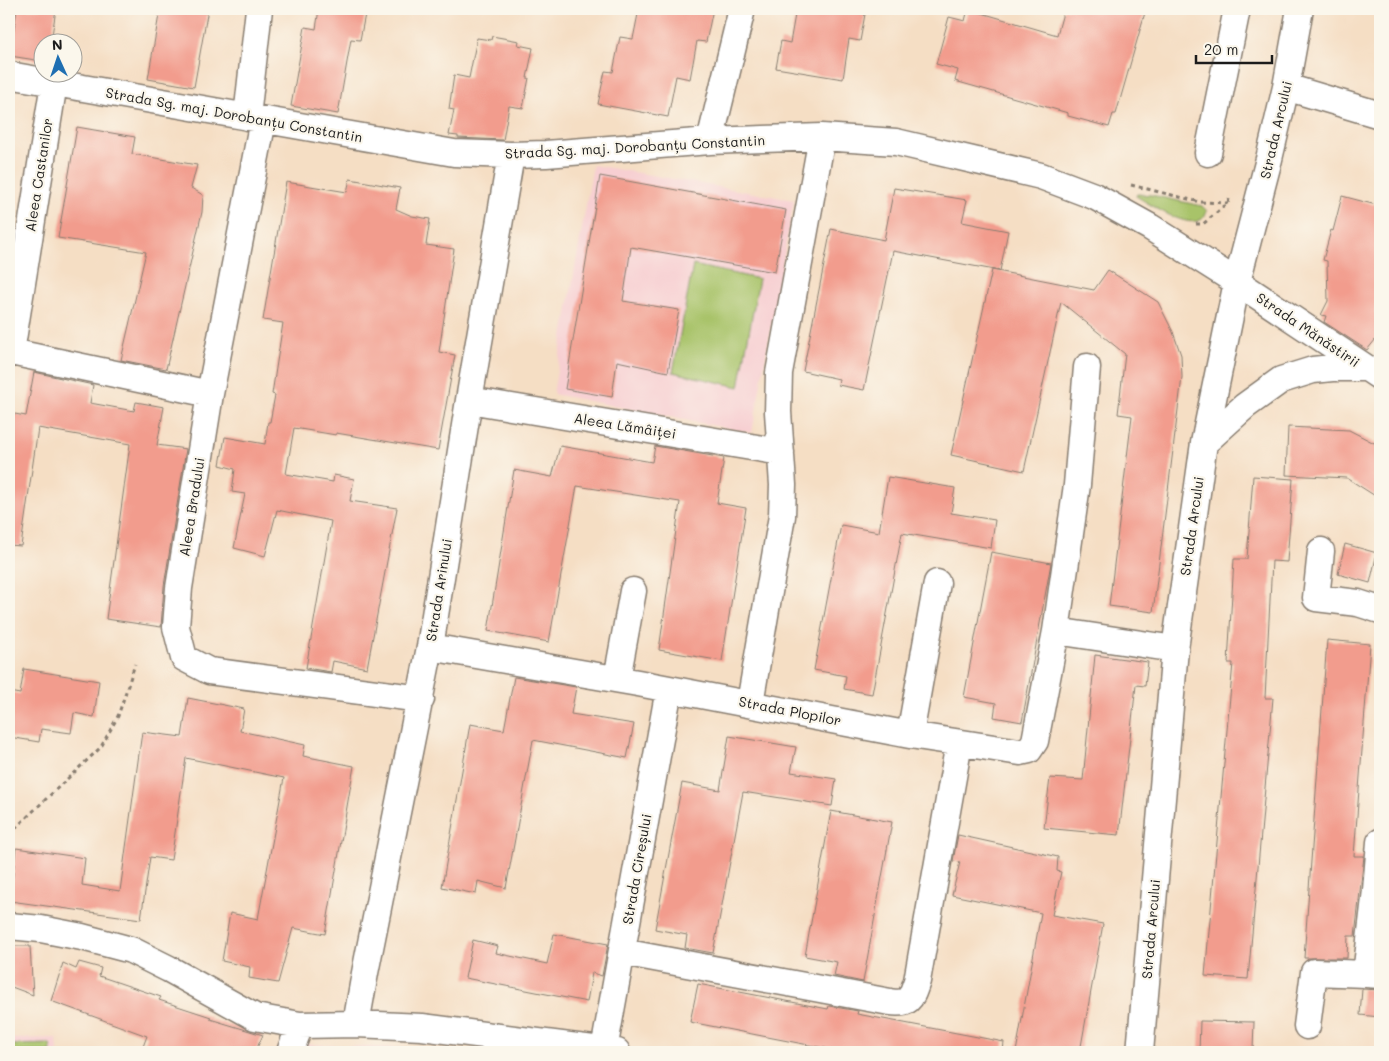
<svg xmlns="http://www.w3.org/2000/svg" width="1389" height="1061" font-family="Mali,sans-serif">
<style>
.built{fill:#f7cfd2}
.green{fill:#a8c369;stroke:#627042}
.building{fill:#f29c8d}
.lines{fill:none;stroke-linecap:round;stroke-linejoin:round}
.minor-casing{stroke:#887d70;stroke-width:29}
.path{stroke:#887d70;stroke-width:3;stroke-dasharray:4 4;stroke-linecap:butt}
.minor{stroke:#fff;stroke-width:26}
.labels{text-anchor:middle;stroke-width:4.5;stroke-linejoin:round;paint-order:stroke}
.street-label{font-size:14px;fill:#1c1c1c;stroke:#fbf7ec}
</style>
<rect width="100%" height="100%" fill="#fbf7ec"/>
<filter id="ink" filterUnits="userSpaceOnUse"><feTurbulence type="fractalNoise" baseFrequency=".02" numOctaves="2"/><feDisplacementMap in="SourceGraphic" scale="10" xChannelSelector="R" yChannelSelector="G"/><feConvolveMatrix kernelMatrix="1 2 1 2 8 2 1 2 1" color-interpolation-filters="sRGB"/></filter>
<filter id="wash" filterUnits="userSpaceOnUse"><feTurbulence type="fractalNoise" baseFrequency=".0096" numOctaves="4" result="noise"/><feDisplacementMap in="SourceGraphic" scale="20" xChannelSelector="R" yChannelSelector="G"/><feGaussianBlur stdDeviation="1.12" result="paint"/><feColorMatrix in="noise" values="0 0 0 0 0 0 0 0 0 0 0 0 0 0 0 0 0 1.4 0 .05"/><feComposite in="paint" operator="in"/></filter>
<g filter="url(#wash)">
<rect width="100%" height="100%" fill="#f5dec4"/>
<path class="built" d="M593,165L794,200L752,433L553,394Z
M57,1038L58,1052H9V1039Z
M301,1044L419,1049L418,1052H299Z"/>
<path class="green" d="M1137,194L1151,195L1202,206L1207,211C1199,239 1150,204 1136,196Z
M693,265L759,279L739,387L673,372Z
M50,1044L51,1052H9V1045Z"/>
<g id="blocks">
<path class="building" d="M17,9H56L51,42H42V61L10,56Z
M160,9H208L194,87L148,79Z
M319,9H366L360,40L351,39L338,114L291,106L305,27L316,29Z
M639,9H713L706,42L697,41L690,79L676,76L668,117L598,104L605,71L613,72L620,37L633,39Z
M796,9H866L860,41L849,39L843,79L776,68L781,41L790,43Z
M968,9L1057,35L1064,9H1146L1116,114H1113L1109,127L1068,116V113L955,81L958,70L936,64L949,17L965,21Z
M492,36L519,41L518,45L533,48L527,78H529L523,108L509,106L503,140L458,138V136L449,135L454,110L449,109L454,75L469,78L477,38L491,40Z
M77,127L135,137L132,154L197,165L191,188L203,195L202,212L166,369L121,360L146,252L58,238Z
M600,176L786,210L775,272L631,247L623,301L679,310L668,372L617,361L612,397L565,389Z
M350,179L400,188L396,209L412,216L430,219L426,245L454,249L439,352L455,355L438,450L336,433V435L294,428L286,474L333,482L334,475L354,479L350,501L397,508L367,668L333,661L331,672L306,668L331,521L277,510L265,556L234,548L245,494L232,492L235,469L220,465L225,437L265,444L268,422H270L275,395L272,394L283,323L263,320L286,182L347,192Z
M894,188L967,200L962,222L1008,231L1000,271L893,251L864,390L838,385L839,379L803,371L831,229L884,240Z
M1342,196L1380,206V275L1379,274L1375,313L1380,321V334L1367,350L1324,322L1326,316L1321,315L1328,301L1327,261L1323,260L1331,230L1333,231Z
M992,270L1094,290L1108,270L1158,302L1173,332L1181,355L1182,377L1153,612L1109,606L1132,416L1118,414L1125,354L1061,302L1024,471L951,455Z
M34,372L93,385L90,403L134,411L136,402L164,407L157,445L186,449L164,586L161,627L106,619L130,444L38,428L21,546L9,545V413L26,416Z
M1288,427L1349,430L1380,446V499L1347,478L1286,475Z
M560,446L652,462L655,446L724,458L717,503L746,508L722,661L659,650L680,502L577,486L549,642L488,631L514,470L552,477Z
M1253,476L1293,479L1287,562L1272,561L1265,698H1273L1248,979L1205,976L1233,663H1228L1234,559H1247Z
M888,477L955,488L951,513L995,520L991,548L902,533L872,694L844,689L846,676L814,670L841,525L879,532Z
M1345,544L1377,553L1370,583L1338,574Z
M991,552L1051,563L1022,722L994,717L996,703L964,697Z
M1327,640L1370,644L1354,856H1364L1355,936H1348L1347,958H1304Z
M1095,655L1148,662L1145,686L1136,685L1119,835L1044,828L1050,778L1083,780Z
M24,669L99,681L94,717L74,713L71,733L41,729L39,742L9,737V692L20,694Z
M514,677L576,687L571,714L634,724L627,758L533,740L506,888L478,881L476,894L442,887L470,724L504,730Z
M188,698L244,709L240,731L305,745L303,756L354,766L325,934L293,928L278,983L249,978L250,967L222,961L230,913L258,919L284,778L186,758L171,860L150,857L141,919L10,901L16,848L85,858L82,885L120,891L142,732L182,737Z
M729,736L796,747L791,772L836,779L832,806L743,792L713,953L685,948L687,935L655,929L682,783L720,790Z
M831,811L892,822L863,982L834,976L837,962L805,956Z
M958,835L1058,857L1057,871L1061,872L1052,915L1103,924L1080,1052H1016L1041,913L952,895L960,862L953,861Z
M554,934L608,944L602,976L592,973L587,1002L465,978L473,940L498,946L496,953L547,964Z
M9,946H30L33,995L9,986Z
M79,962L101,968L99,976L161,997L159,1000L211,1017L210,1019L263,1035L255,1052H141L147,1036L51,1001L63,963L76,969Z
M698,984L828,1009L829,1006L858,1011L857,1014L1004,1042L1003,1052H845L690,1022Z
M1362,989L1380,990V1017L1360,1015Z
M1200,1021L1254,1022L1253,1050H1242V1052H1199Z"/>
</g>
</g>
<g filter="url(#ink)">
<use href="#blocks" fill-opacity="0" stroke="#887d70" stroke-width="1"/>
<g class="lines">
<g class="minor-casing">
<path id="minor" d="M9,75L454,153L511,155L546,154L710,141L822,137L896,142L1041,176L1094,196L1150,227L1237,282L1380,377
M1286,87L1380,115
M247,117L259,9
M263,120L210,394L179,588L176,627L184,658L209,671L421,699
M710,141L742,9
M1208,153L1237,9
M11,352L210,394
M9,354L11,352L54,83
M469,400L781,452
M1204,443L1245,406L1281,380L1313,370L1332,368H1366
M1321,551L1316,598L1358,603L1380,610
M1056,631L1175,649
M430,647L638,683L910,735L1020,752L1029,750L1035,741L1056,631L1077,485L1087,367
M617,679L633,591
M750,703L782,516L783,485L778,412L779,373L822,137
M910,735L937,583
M1380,842L1376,890L1366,974L1380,975
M9,926L41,929L82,937L131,950L169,969L255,1017L300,1025L356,1024L422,1027L617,1052
M622,952L890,1002C910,1005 911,998 917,981L959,743
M356,1024L365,973L430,647L469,400L511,155
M1307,1026L1314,972L1366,974
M604,1050L669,689
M290,1052L300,1025
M1140,1052L1175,649L1204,443L1237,282L1269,159L1286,87L1300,9"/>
</g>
<path class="path" d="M1131,185L1200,202L1228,203
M1196,224H1203L1228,203L1229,199
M9,834L101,747L118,716L135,664"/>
<use href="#minor" class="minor"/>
</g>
</g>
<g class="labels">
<g class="street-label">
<text transform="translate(234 115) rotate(10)" y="5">Strada Sg. maj. Dorobanțu Constantin</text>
<text transform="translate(1276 130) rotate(-77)" y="5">Strada Arcului</text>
<text transform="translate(635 147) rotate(-3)" y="5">Strada Sg. maj. Dorobanțu Constantin</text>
<text transform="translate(39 175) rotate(-81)" y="5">Aleea Castanilor</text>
<text transform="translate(1308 330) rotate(34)" y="5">Strada Mănăstirii</text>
<text transform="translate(625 426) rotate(9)" y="5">Aleea Lămâiței</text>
<text transform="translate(192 507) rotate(-81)" y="5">Aleea Bradului</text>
<text transform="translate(1192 526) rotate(-82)" y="5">Strada Arcului</text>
<text transform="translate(439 590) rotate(-81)" y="5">Strada Arinului</text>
<text transform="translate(790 711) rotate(11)" y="5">Strada Plopilor</text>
<text transform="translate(637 869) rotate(-80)" y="5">Strada Cireșului</text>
<text transform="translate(1151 929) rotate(-85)" y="5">Strada Arcului</text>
</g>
</g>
<rect width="1389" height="1061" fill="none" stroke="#fbf7ec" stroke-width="30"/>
<g transform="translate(58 58) rotate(357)"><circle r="24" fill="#fbf7ec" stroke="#a29f99"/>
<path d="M0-4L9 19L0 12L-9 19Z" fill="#1f6fb2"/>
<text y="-8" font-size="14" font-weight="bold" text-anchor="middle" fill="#1c1c1c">N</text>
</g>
<path d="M1196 55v8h76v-8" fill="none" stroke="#1c1c1c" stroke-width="2.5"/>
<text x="1204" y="55" font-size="15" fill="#1c1c1c" stroke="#fbf7ec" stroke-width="4" paint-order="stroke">20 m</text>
</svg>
